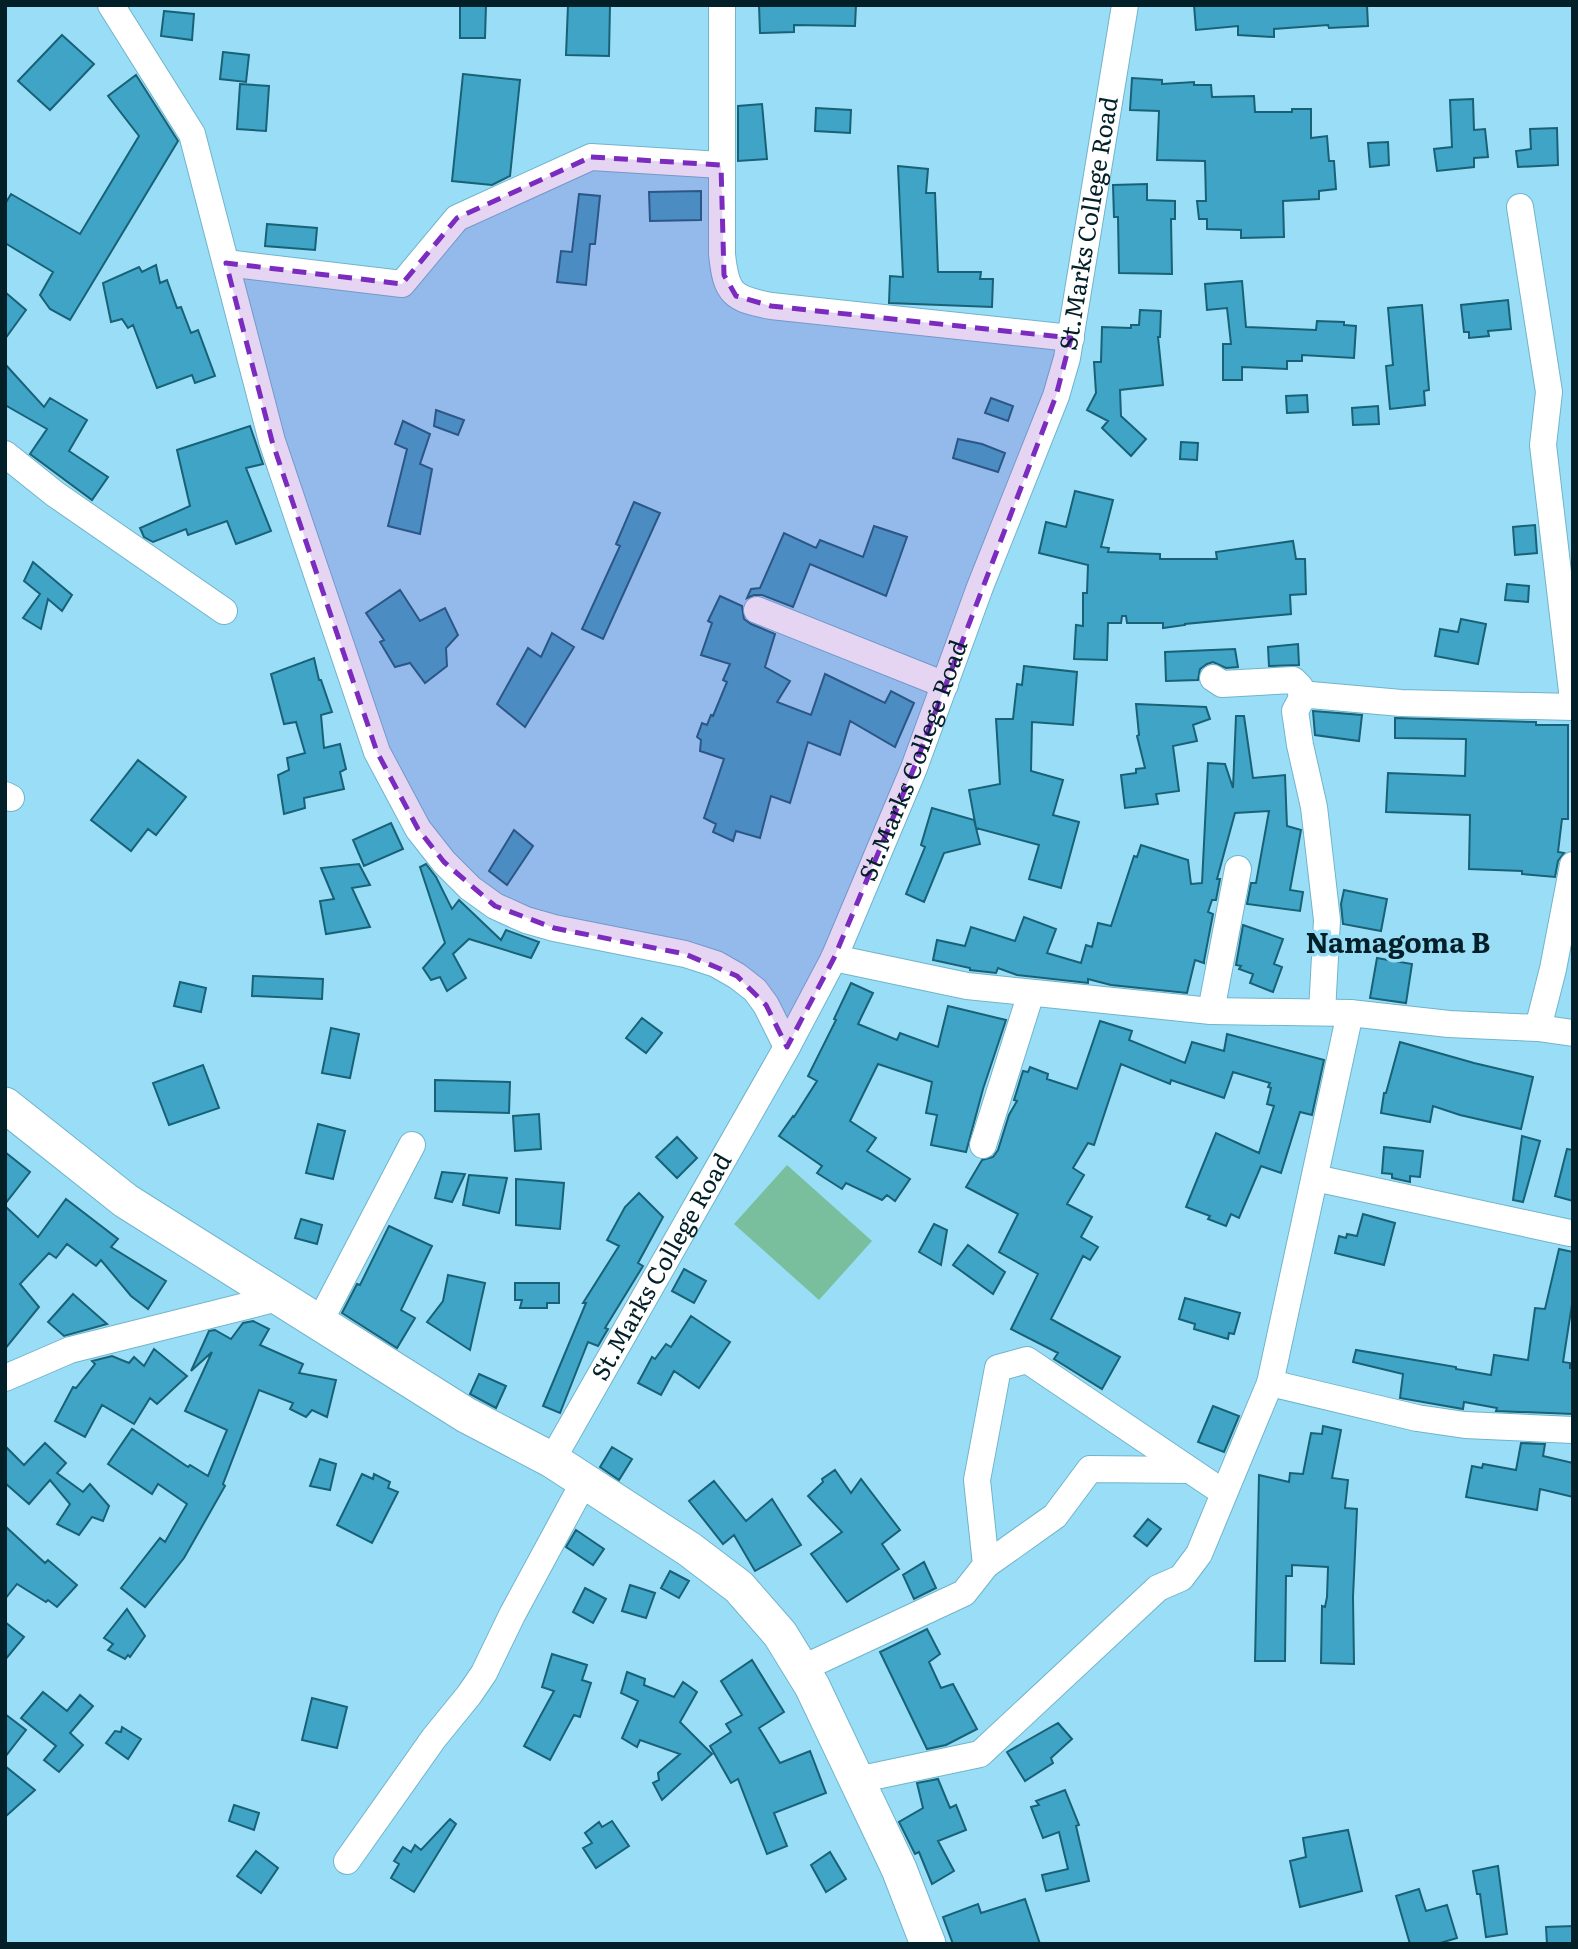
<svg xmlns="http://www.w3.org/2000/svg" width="1578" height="1949" font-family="Literata,serif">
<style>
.grass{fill:#79bf9d}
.building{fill:#3fa4c5;stroke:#186177;stroke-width:2}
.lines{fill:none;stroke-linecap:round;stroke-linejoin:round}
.minor-casing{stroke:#70b4cc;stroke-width:28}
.major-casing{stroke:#70b4cc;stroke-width:37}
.minor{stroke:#fff;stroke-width:26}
.major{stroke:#fff;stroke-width:35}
.marked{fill:#7b2cbf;fill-opacity:0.2;stroke:#7b2cbf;stroke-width:5;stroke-dasharray:14 9;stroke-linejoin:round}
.labels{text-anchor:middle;stroke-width:7;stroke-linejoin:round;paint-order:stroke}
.street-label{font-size:24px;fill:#032029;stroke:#99def6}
.quarter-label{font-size:28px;font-weight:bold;fill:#032029;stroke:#99def6}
</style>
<rect width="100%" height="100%" fill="#99def6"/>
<path class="grass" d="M787,1165L872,1241L819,1300L734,1224Z"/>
<path class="building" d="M460,5H486L485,38H460Z
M568,5H610L609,56L566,55Z
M759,5H856L855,26L794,25V32L760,33Z
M1194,5H1367L1368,26L1329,28L1328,25L1274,29V37L1238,35V26L1196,30Z
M164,11L194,14L192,40L161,36Z
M62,35L94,64L50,110L18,81Z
M223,52L249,55L246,82L220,79Z
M463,74L520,80L510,176L492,185L452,181Z
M136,75L178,141L70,320L50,309L40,295L53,272L5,243V204L11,194L80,234L139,136L108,96Z
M1132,78L1162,80V84L1194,82V85H1211L1212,97L1254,96L1255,112H1292V109H1311V138L1327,136L1329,161H1334L1336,189L1319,191V199L1283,201L1284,237L1241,238V230L1207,229V219H1199L1197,201H1206L1205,161L1157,160L1159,111L1130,110Z
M240,84L269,86L266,131L237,129Z
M1473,99L1474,130L1485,129L1488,157L1474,158V167L1437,171L1434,149L1452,147L1450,100Z
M762,104L767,159L738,161V106Z
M816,108L851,110L850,133L815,131Z
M1557,128L1558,165L1518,167L1516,151L1531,149L1530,129Z
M1388,142L1389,165L1370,167L1368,143Z
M898,166L928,169L926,193H935L938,272H981L980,279H993L992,307L889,303L890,276L903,277Z
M1147,184V200L1175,201V219H1171L1172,274L1119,273L1118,217H1114L1113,185Z
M701,191V220L650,221L649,192Z
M579,194L600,196L595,244H590L586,285L557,282L561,251L572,252Z
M267,224L317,228L315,250L265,246Z
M156,265L160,283L167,280L177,308L181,307L191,333L198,330L215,376L195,383L192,375L157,388L133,325L128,328L122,319L111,322L103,283L139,267L142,272Z
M1242,281L1246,327L1316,330L1317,321L1344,322V325L1356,326L1354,358L1302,355V361H1287V369L1242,367V380H1223V344H1231L1227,308L1207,310L1205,284Z
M5,292L26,310L5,339Z
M1508,300L1511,329L1488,331L1489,336L1469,338V332H1464L1461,305Z
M1422,305L1429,390L1424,391L1425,405L1390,409L1386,366L1393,365L1388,308Z
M1140,310L1161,311L1160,337H1158L1163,385L1120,390L1121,416L1146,439L1131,456L1102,428L1108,421L1087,410L1096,393L1094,362H1101L1102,327L1131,328V325H1139Z
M5,364L44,407L50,398L87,420L69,451L108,477L92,500L30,454L47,429L5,405Z
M1307,395L1308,412L1287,413L1286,396Z
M991,398L1013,406L1008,421L985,413Z
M1378,406L1379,424L1353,425L1352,408Z
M436,410L464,420L458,435L434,426Z
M403,421L430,434L420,464L432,469L420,534L388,526L407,449L395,444Z
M250,426L263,464L246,468L271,531L236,544L227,521L188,535L186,529L153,542L144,537L140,528L190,506L177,450Z
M958,439L982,444L1005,453L998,472L953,458Z
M1181,442L1198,443L1197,460L1180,459Z
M1075,491L1113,500L1101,547L1109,548L1108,552L1160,554V559H1217L1216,552L1293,541L1296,559H1305L1306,594L1290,595L1291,614L1185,624V625L1163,628V623H1127L1126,616H1122L1121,623H1108L1107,660L1074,659L1076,625L1083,626V593H1087L1088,565L1039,553L1046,522L1066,527Z
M634,502L660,513L603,639L582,629L620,546L616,544Z
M1535,525L1537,553L1515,555L1513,527Z
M874,526L907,537L886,596L810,564L793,607L762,595H754L747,598L751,589L760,588L784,533L816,548L820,540L863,557Z
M33,562L72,595L62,611L48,599L41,629L23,618L40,594L24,581Z
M1507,584L1529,586L1528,602L1505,600Z
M400,590L420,621L445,608L458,635L446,648L447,666L425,683L410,663L395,667L380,642L384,640L366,613Z
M720,596L742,606L744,619L751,624L775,634L765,667L790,681L777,702L811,715L825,674L885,703L891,691L914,703L895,747L850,721L840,755L808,742L790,803L771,796L760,838L736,831L733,841L713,832L716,824L704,818L724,759L700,751L701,740L697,737L702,723L707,725L711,715L713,716L727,682L723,680L730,664L701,655L712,623L708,621Z
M1461,619L1486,624L1478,664L1435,656L1440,629L1458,632Z
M552,633L574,647L525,727L497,704L528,648L541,657Z
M1298,644L1299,665L1269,666L1268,647Z
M1235,649L1238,667L1226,668L1213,662L1207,664L1200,669L1198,680L1166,681L1165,652Z
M314,658L319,680H321L332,712L321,715L324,748L340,744L346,769L340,772L344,789L304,798L305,808L284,814L278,775L289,770L287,758L305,753L296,722L284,724L271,674Z
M1024,666L1077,672L1073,725L1032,722L1031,771L1063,780L1053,815L1079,822L1061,888L1029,879L1039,845L976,828L969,790L1000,784L996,719H1013L1017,684L1022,685Z
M1136,704L1206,707L1210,719L1193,725L1197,741L1173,746L1179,791L1156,794L1158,804L1125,808L1121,775L1136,773V769L1145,768L1137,736L1139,735Z
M1313,711L1362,715L1359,741L1315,735Z
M1236,716H1244L1253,778L1285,775L1287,826L1301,830L1290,890L1303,892L1300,911L1247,904L1251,883H1256L1269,811L1235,813L1217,879H1220L1216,900H1212L1208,912L1213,914L1204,961V963L1195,960L1187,993L1111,985L1088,979V983L1017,975L998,968L996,973L970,970V968L933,960L937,940L965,946L971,927L1015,941L1024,917L1056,929L1047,953L1081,963L1086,945L1092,947L1098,923L1111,926L1134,856L1137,857L1141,845L1188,860L1191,884L1202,883L1208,763L1225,764L1233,788Z
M1395,718L1536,722V725H1568V819H1562L1558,852L1564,853L1558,861L1555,877L1522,874V871L1469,869L1470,815L1386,812L1388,773L1465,776L1466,739L1395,738Z
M138,760L186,797L156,835L148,829L131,851L91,820Z
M932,808L974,820L980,844L944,853L924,902L906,894L925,847L921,845Z
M391,823L403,849L364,866L353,840Z
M514,830L533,846L507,885L489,871Z
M359,864L370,885L352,888L370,927L326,934L320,901L334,899L321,868Z
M426,864L436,877L452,909L459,900L501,940L506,930L539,942L531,958L469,939L453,954L466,978L447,991L440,977L431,980L423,968L445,943L420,867Z
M1344,890L1387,899L1381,931L1343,924L1341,904Z
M1243,925L1283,939L1274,964L1282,967L1273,992L1250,983L1253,974L1239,969L1241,966L1236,965Z
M1377,958L1412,964L1406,1003L1370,998Z
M253,976L323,979L322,999L252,996Z
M180,982L206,988L201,1012L174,1006Z
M851,983L873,993L858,1024L897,1040L900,1033L938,1047L948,1006L1006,1020L983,1089L966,1152L931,1145L937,1115L926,1113L932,1082L878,1064L850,1121L876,1138L867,1151L910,1179L895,1201L887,1195L882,1200L846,1183L842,1189L817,1173L822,1166L779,1136L793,1116L794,1117L817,1081L808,1076L836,1020L834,1019Z
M642,1018L662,1033L646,1053L626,1038Z
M1100,1021L1132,1031L1129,1040L1185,1063L1192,1042L1224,1051L1227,1034L1324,1060L1312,1115L1300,1112L1281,1173L1261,1166L1239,1218L1231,1214L1226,1226L1208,1219L1210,1216L1186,1207L1216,1133L1259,1153L1274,1106L1267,1104L1271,1088L1268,1087L1270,1083L1233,1072L1224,1098L1171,1080L1170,1084L1121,1064L1094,1145L1088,1143L1073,1168L1084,1175L1067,1204L1092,1217L1081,1237L1098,1247L1090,1260L1083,1256L1051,1319L1120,1357L1102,1389L1054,1359L1058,1353L1011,1329L1038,1274L999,1252L1018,1214L966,1187L982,1160L993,1157L998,1150L1009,1115L1017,1101L1014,1100L1023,1071L1028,1072L1030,1067L1048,1074L1047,1079L1077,1089Z
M331,1028L359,1034L350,1078L322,1073Z
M1400,1042L1474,1063L1533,1077L1521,1129L1460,1115L1433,1106L1430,1122L1381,1113L1384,1093H1386Z
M203,1065L219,1108L169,1125L153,1083Z
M435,1080L510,1082L509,1113L435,1111Z
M539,1114L541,1149L515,1151L513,1116Z
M318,1124L345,1131L333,1179L306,1173Z
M1522,1136L1540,1141L1523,1202L1513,1200Z
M677,1137L697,1158L677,1178L656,1157Z
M1384,1147L1423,1151L1420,1177L1410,1176V1182L1392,1178V1174L1382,1173Z
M1567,1149L1573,1150V1201L1555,1196Z
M5,1152L30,1172L5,1204Z
M442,1172L465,1174L452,1202L435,1198Z
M469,1175L507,1178L499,1213L463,1205Z
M516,1179L564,1183L560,1229L516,1225Z
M639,1193L663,1217L638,1263L643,1266L605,1328L608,1329L598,1346L588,1342L560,1413L543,1406L586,1303H583L619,1246L607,1240L625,1207Z
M66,1199L118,1239L111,1247L166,1281L148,1309L131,1296L101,1260L96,1266L67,1244L56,1258L49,1253L20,1284L39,1307L5,1349V1206L38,1237Z
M1363,1214L1395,1223L1384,1265L1335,1253L1339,1236L1346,1238L1347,1234L1357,1236Z
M301,1219L322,1225L317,1244L295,1238Z
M934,1224L947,1230L941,1265L919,1252Z
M389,1226L432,1246L401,1310L415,1318L397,1348L342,1313L357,1284L360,1285Z
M968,1245L1005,1272L993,1294L953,1265Z
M1559,1249L1573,1252V1298L1563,1362L1570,1363V1368H1573V1414L1496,1411L1497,1408L1464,1402L1463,1409L1400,1398L1403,1374L1353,1362L1356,1350L1456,1367V1369L1491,1375L1494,1355L1528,1360L1535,1308L1545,1309Z
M684,1269L706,1281L694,1303L672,1291Z
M448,1275L485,1283L470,1350L427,1322L443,1301Z
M515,1283H559V1303H547V1308H520L522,1300H515Z
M73,1294L107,1324L64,1336L48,1322Z
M1185,1298L1240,1313L1234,1334L1229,1333L1228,1339L1194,1329L1195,1324L1179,1319Z
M691,1316L730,1342L699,1388L674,1371L661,1395L638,1383L652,1357L655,1359L666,1344L671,1347Z
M253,1321L269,1329L260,1345L303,1364L299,1373L336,1380L327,1417L312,1410L306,1417L290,1409L293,1403L259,1390L223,1484L225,1486L184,1558L145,1607L121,1588L160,1538L165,1542L187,1504L158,1484L152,1494L108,1464L132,1429L188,1467L190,1465L208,1476L227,1430L185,1411L212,1352L191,1371L209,1331L215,1330L231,1339L243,1323Z
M154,1349L187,1376L157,1404L150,1398L134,1424L102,1405L85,1437L55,1421L73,1387L76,1388L95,1364L92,1361L112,1356L129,1363L134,1357L144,1366Z
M479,1374L506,1386L496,1408L470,1394Z
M1213,1406L1239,1416L1224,1452L1198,1442Z
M1323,1426L1341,1430L1332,1478L1348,1480L1345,1508L1357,1509L1353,1597L1354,1664L1321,1663L1322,1606L1325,1607L1327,1597L1328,1567L1292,1565V1576H1286L1285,1661H1255L1259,1475L1289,1482L1290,1473L1303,1474L1311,1433L1322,1434Z
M45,1443L66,1463L57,1473L83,1492L90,1484L109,1506L103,1521L92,1517L79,1535L57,1524L70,1504L50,1480L29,1504L5,1483V1446L24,1465Z
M1521,1443L1545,1444L1543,1456L1573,1463V1497L1540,1489L1537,1510L1466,1497L1472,1466L1482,1468L1483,1464L1516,1470Z
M612,1447L632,1459L619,1480L600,1467Z
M320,1459L336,1464L330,1490L310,1486Z
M835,1470L851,1493L861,1479L900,1530L882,1544L899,1569L847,1602L811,1554L842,1532L808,1496L823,1482L822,1479Z
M362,1474L373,1479L374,1474L390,1482L388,1488L398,1492L372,1543L337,1525Z
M714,1481L746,1521L772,1499L801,1545L755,1571L734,1535L723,1544L689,1501Z
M1148,1519L1161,1529L1147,1546L1134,1536Z
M5,1526L45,1563L48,1560L77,1585L57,1607L48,1600L46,1602L17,1584L5,1599Z
M576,1530L604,1549L593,1565L566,1547Z
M924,1562L936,1588L914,1599L903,1575Z
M670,1571L689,1581L679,1598L661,1588Z
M630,1585L655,1593L646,1618L622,1611Z
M585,1588L606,1599L593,1623L573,1612Z
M127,1609L145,1636L130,1657L128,1655L125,1659L108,1650L113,1644L104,1638Z
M5,1622L24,1637L5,1660Z
M927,1629L940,1654L929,1662L941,1688L953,1684L977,1729L946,1745L927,1749L880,1652Z
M552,1654L587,1665L582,1680L591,1683L580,1717L574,1715L550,1760L524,1746L554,1691L542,1687Z
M752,1660L784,1712L759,1728L780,1763L810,1751L826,1793L774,1813L787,1846L767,1854L738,1779L731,1783L710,1746L731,1732L726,1724L742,1715L721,1681Z
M627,1672L645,1679L644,1685L674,1697L683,1682L697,1692L680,1722L712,1754L662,1800L653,1783L659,1780L658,1773L680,1754L640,1740L637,1747L622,1738L638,1701L621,1693Z
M43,1692L67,1711L80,1695L93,1706L70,1733L83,1745L59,1772L44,1760L56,1746L21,1718Z
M312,1698L347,1707L337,1748L302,1740Z
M5,1714L26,1730L5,1757Z
M1058,1723L1072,1739L1051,1758L1053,1763L1025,1781L1007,1752Z
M122,1727L141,1739L128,1759L106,1743L115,1731L121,1732Z
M5,1766L35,1790L5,1817Z
M938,1779L950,1808L956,1805L966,1830L938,1841L954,1871L932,1884L919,1852L915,1854L899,1822L923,1808L917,1783Z
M1065,1790L1079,1825L1076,1826L1089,1881L1046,1891L1042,1875L1068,1869L1059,1832L1043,1838L1031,1807L1039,1805L1036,1801Z
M234,1805L259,1813L254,1830L229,1821Z
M450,1819L456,1824L414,1892L391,1878L399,1864L394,1861L403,1847L411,1852L415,1845L421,1850Z
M612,1821L629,1846L596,1868L583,1848L592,1843L585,1833L599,1822L602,1827Z
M1348,1830L1362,1891L1300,1907L1290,1861L1306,1857L1303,1838Z
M256,1851L278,1868L261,1893L237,1876Z
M830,1852L846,1879L826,1892L811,1865Z
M1498,1866L1507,1934L1486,1937L1480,1894H1477L1473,1871Z
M1419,1889L1426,1911L1447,1905L1457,1938L1437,1944H1410L1396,1896Z
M1025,1899L1040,1944H953L943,1917L978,1904L981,1913Z
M1573,1926V1944H1547L1546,1927Z"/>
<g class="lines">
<g class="minor-casing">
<g id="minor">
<path d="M111,5L192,134L272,441L377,752L418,829L444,862L470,888L495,906L526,920L554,928L685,954L716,964L737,976L755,990L766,1005L787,1047"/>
<path d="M722,5V254C726,294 733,299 771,306L1071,338"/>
<path d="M1520,207L1549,392L1543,445L1573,700"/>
<path d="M226,263L402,284L457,218L591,157L721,165"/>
<path d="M5,454L55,494L224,611"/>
<path d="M757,610L945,685"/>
<path d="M1213,678L1222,684L1293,680L1300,687L1302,698"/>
<path d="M5,795L11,798"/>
<path d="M834,958L967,986L1211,1011L1350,1013L1449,1024L1538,1028L1573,1033"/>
<path d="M1211,1011L1238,869"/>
<path d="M1322,1012L1327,920L1314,807L1300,745L1295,711L1302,698L1311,695L1401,703L1573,707"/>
<path d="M1538,1028L1553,969L1573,865"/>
<path d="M983,1145L1031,993"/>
<path d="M1315,1178L1570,1233"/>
<path d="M319,1323L412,1145"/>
<path d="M5,1378L70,1350L278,1298"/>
<path d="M1270,1383L1417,1418L1465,1425L1573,1430"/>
<path id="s1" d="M552,1460L787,1047L834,958L914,768L980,587L1056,396L1067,358L1125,5"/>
<path d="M986,1565L1055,1516L1090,1469L1189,1470"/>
<path d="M801,1669L964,1593L986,1565L977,1480L998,1368L1027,1360L1224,1493"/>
<path d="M857,1780L980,1754L1158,1588L1181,1578L1199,1554L1270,1383L1350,1013"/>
<path d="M347,1861L434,1738L469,1695L484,1673L512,1615L585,1480"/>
</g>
</g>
<g class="major-casing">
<path id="major" d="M5,1105L126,1201L466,1415L552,1460L689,1549L739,1587L780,1634L812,1686L899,1869L928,1944"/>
</g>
<use href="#minor" class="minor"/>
<use href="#major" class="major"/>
</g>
<path class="marked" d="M591,157L721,165L724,275L736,296L771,306L1071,338L1056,396L914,768L834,958L787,1047L766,1005L737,976L685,954L554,928L495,906L444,862L418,829L377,752L272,441L226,263L402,284L457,218Z"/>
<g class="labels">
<g class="street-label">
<text dy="8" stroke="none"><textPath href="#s1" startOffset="1356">St.Marks College Road</textPath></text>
<text dy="8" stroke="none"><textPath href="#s1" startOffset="789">St.Marks College Road</textPath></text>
<text dy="8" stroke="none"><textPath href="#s1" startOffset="222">St.Marks College Road</textPath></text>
</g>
<g class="quarter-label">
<text x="1398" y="953">Namagoma B</text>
</g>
</g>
<rect width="1578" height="1949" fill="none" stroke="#032029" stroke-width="14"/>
</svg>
